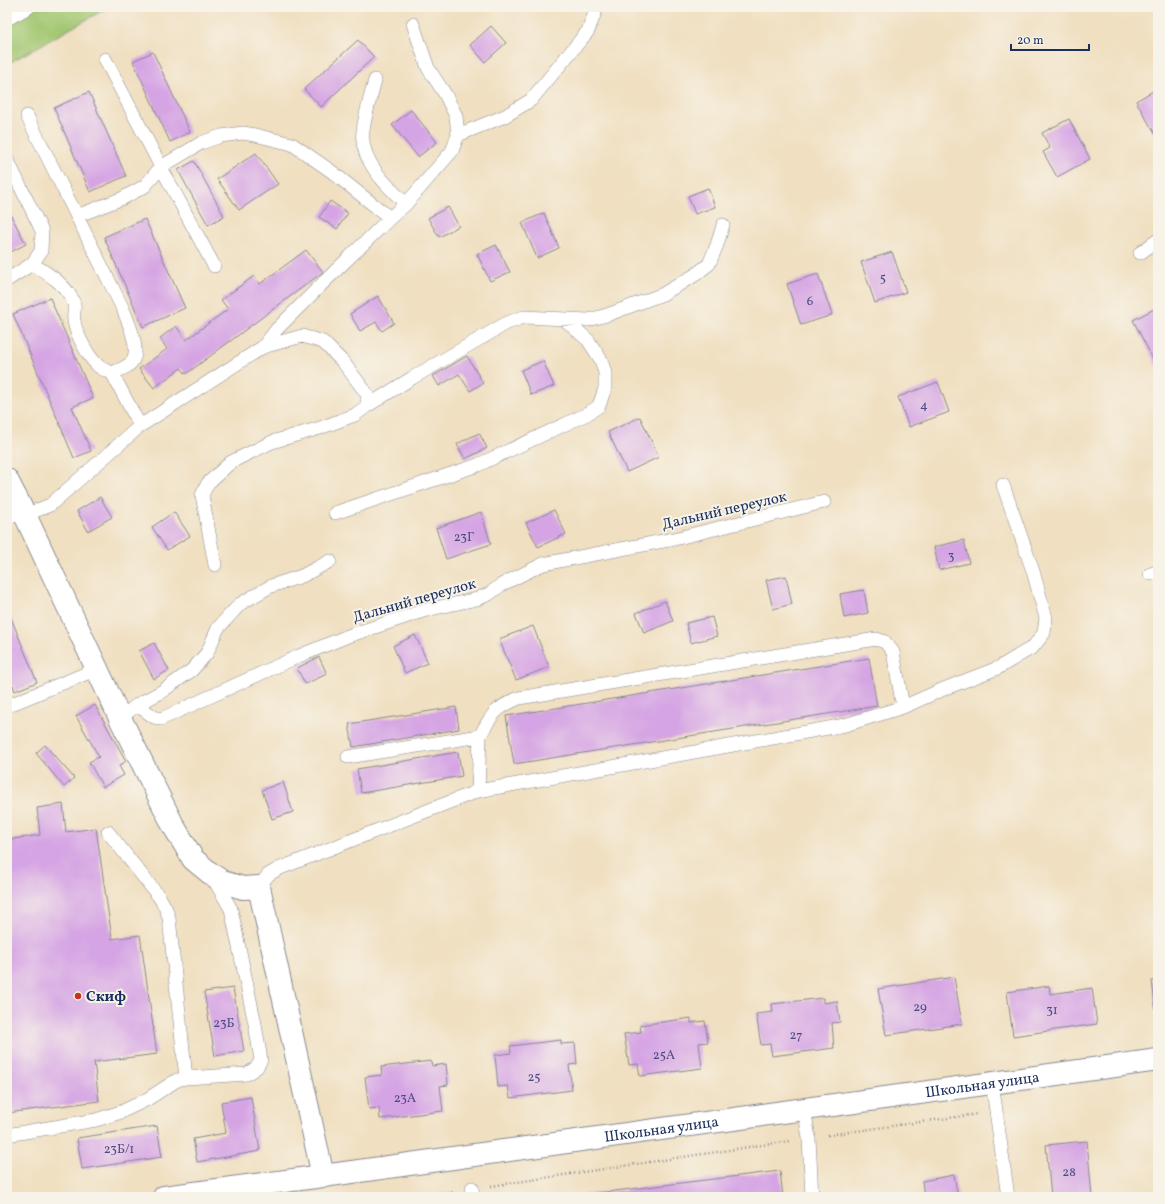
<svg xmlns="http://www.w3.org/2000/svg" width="1165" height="1204" font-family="Vollkorn,serif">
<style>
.green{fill:#a1c670;stroke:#5e7a67}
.building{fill:#d5a4e4}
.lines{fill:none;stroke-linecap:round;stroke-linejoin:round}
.lane-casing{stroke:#86878f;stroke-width:14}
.street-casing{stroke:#86878f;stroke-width:24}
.secondary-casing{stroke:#86878f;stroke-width:24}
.path{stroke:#86878f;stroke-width:2.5;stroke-dasharray:1 3;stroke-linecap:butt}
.lane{stroke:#fff;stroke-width:13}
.street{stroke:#fff;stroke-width:22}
.secondary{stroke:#fff;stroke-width:22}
.poi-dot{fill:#c8321e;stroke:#f7f3e8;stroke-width:1.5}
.labels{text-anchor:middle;stroke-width:4;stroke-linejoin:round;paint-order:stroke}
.number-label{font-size:13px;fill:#4a4c80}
.street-label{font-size:15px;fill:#1b2f5e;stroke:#f7f3e8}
.poi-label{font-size:15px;font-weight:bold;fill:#1b2f5e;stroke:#f7f3e8;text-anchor:start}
</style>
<rect width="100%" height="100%" fill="#f7f3e8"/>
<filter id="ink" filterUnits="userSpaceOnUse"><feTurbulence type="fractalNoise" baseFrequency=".025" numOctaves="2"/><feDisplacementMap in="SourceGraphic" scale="8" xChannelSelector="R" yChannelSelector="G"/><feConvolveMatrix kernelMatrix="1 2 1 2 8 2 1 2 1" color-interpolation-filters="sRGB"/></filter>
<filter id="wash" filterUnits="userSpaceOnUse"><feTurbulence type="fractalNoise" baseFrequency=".012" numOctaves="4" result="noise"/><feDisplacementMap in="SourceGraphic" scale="16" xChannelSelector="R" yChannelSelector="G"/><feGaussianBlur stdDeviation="0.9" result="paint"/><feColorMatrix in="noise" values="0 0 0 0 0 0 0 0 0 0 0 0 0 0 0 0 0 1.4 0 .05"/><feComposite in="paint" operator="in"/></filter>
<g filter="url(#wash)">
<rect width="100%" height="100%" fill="#f0dfc0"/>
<path class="green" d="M7,7H109L7,64Z"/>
<g id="blocks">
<path class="building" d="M491,26L506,43L485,62L470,45Z
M358,40L374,57L321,107L304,89Z
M153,52L190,132L170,142L133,61Z
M1158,88V139L1136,101Z
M89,92L126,176L90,192L54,108Z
M411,110L437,142L418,157L392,125Z
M1069,119L1090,159L1057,177L1043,152L1050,148L1042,133Z
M256,153L278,184L239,210L217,179Z
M194,161L224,216L208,225L178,170Z
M708,188L715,207L695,214L688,196Z
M330,201L348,213L337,229L319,217Z
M448,207L459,226L439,237L428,218Z
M7,208L26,244L7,254Z
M544,213L559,248L537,258L522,223Z
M145,219L185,308L143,327L104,237Z
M496,245L510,272L490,281L477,254Z
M306,250L323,272L186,374L181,368L154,388L139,369L167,349L160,338L176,326L186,340L228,309L221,300L254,276L260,284Z
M892,252L906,292L875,303L861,262Z
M818,274L832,315L801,325L787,284Z
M378,296L394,323L382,331L376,322L360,331L350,314Z
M50,298L93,398L72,407L91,451L74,458L13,314Z
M1158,307V369L1133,320Z
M467,356L483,383L470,391L459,374L439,386L433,376Z
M543,361L554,386L531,395L521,370Z
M938,382L949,412L909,427L898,397Z
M640,417L659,457L627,472L608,432Z
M479,433L487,448L465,459L457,444Z
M100,497L112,517L88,531L77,511Z
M554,510L566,534L538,547L526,523Z
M174,512L190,536L167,550L152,527Z
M481,512L491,544L446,559L436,528Z
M964,540L969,563L939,570L934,547Z
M786,576L792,604L773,609L766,580Z
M864,590L868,613L844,618L840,594Z
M665,601L673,621L644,633L636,613Z
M7,608L37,682L15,691L13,685L7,688Z
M712,617L717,636L691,643L686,623Z
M533,626L549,667L516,680L499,639Z
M415,635L428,663L405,673L393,646Z
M154,643L169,670L154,679L139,651Z
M319,657L327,674L305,684L297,668Z
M869,658L877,706L514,764L506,716Z
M95,705L126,761L119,766L124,775L103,787L89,762L99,757L76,716Z
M456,707L459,729L353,747L349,724Z
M45,745L74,778L64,787L36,753Z
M458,752L462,776L361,793L357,769Z
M283,782L293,812L272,819L262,790Z
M63,804L66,832L96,828L112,939L140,935L157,1054L94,1062L99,1101L7,1113V840L40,835L37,808Z
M954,977L962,1024L886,1035L878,989Z
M1158,980V1011L1156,1012L1152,981Z
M1049,986L1050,994L1092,988L1097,1024L1013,1036L1007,992Z
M233,988L244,1051L215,1056L204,992Z
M823,998V1003L837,1001L840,1022L832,1023L834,1048L772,1056L770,1044L761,1045L756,1014L773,1012L772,1004Z
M691,1018V1023L705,1021L708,1042L699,1043L702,1068L640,1076L638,1064L629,1065L624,1034L641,1032L640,1025Z
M561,1040V1044L575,1043L577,1064L569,1065L572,1090L510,1098L508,1086L498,1087L495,1055L511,1053L510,1046Z
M431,1061L432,1066L446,1064L448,1085L440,1086L443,1111L380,1119L379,1108L369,1109L365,1077L382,1075L381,1067Z
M251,1097L260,1151L197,1162L193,1139L226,1133L221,1102Z
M157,1126L162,1157L82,1169L77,1138Z
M1087,1141L1092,1197H1051L1046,1145Z
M780,1171L783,1197H573V1196Z
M954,1175L958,1197H924L922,1181Z"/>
</g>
</g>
<g filter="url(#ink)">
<use href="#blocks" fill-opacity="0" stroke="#86878f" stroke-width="1"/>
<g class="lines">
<g class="lane-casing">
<path id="lane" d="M7,19L29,7
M375,80C371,96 365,114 363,131C359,160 387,186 406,204
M27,116L123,309C128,322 140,347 133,360C129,367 119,370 112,373C108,371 104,370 101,368C90,361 75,333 74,320C73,315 75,309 74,304C69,286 47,273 32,264
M458,135L505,116L531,100L588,31L596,10L595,7
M7,159L42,231L41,251L32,264L7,280
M77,216L123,198L145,186L161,167L105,59
M1140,253L1158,240
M214,266L161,167L201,143L221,136L243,133L255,135L292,144L331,171L390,218
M263,347L277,329L324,282L390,218L406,204L452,151L458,135L456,116L445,94L428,68L413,24
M112,373L140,426
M367,406L412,378L507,323L524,317L588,320L607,315L663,294L695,275L709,264L717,245L723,225
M335,513L478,465L587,414L599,406L605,388V373L601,360L588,340L564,319
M7,516L25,515L50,505L140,426L263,347L302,336L323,342L343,362L367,394V406L355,415L320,428L272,442L231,462L208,483L202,495L215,565
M1150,574L1158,572
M137,705L161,692L192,670L207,653L218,628L240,604L271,586L302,576L330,561
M7,706L97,669
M120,718L137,705L154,717L161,719L299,656L348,636L426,610L477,599L489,594L501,585L543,564L674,539L824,502
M480,736C492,713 496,708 519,698L876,639L885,642L893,652L903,707
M348,757L480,736L478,791
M108,832L160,898L166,909L169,918L186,1078
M259,887L268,875L278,869L478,791L845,725L903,707L946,688L998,668L1033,647L1044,633L1046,618L1033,571L1003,485
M992,1082L1008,1197
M804,1108L809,1138L812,1197
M7,1135L96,1120L121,1112L146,1100L177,1080L186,1078L247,1074L257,1067L261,1060L255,1024L231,909L213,878
M472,1188L473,1197"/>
</g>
<g class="street-casing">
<path id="street" d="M7,480L25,515L120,718L173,825L193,859L210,873L223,882L243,888L259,887L323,1176"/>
</g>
<g class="secondary-casing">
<g id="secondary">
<path id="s1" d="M164,1197L323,1176L1158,1060"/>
</g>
</g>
<path class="path" d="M828,1135L977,1114
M491,1186L789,1141
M416,1197L453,1191"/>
<use href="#lane" class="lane"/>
<use href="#street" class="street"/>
<use href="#secondary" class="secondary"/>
</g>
</g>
<circle class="poi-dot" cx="78" cy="996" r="4"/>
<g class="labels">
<g class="number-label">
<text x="883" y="282">5</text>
<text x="810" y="305">6</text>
<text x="924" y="409">4</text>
<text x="464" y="541">23Г</text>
<text x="951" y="560">3</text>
<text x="920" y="1011">29</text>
<text x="1052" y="1014">31</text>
<text x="224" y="1027">23Б</text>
<text x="796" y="1039">27</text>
<text x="664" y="1059">25А</text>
<text x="534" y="1081">25</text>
<text x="405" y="1102">23А</text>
<text x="119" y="1153">23Б/1</text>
<text x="1069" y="1176">28</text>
</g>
<g class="street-label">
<text transform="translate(724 510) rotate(-13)" y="5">Дальний переулок</text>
<text transform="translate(414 600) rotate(-16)" y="5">Дальний переулок</text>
<text dy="5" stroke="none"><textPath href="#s1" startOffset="826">Школьная улица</textPath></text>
<text dy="5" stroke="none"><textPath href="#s1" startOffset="502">Школьная улица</textPath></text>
</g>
<g class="poi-label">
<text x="86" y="1001">Скиф</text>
</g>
</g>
<rect width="1165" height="1204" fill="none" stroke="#f7f3e8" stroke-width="24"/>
<path d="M1011 44v6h78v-6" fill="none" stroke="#1b2f5e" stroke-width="2"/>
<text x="1017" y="44" font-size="12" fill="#1b2f5e" stroke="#f7f3e8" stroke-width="3" paint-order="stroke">20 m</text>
</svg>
